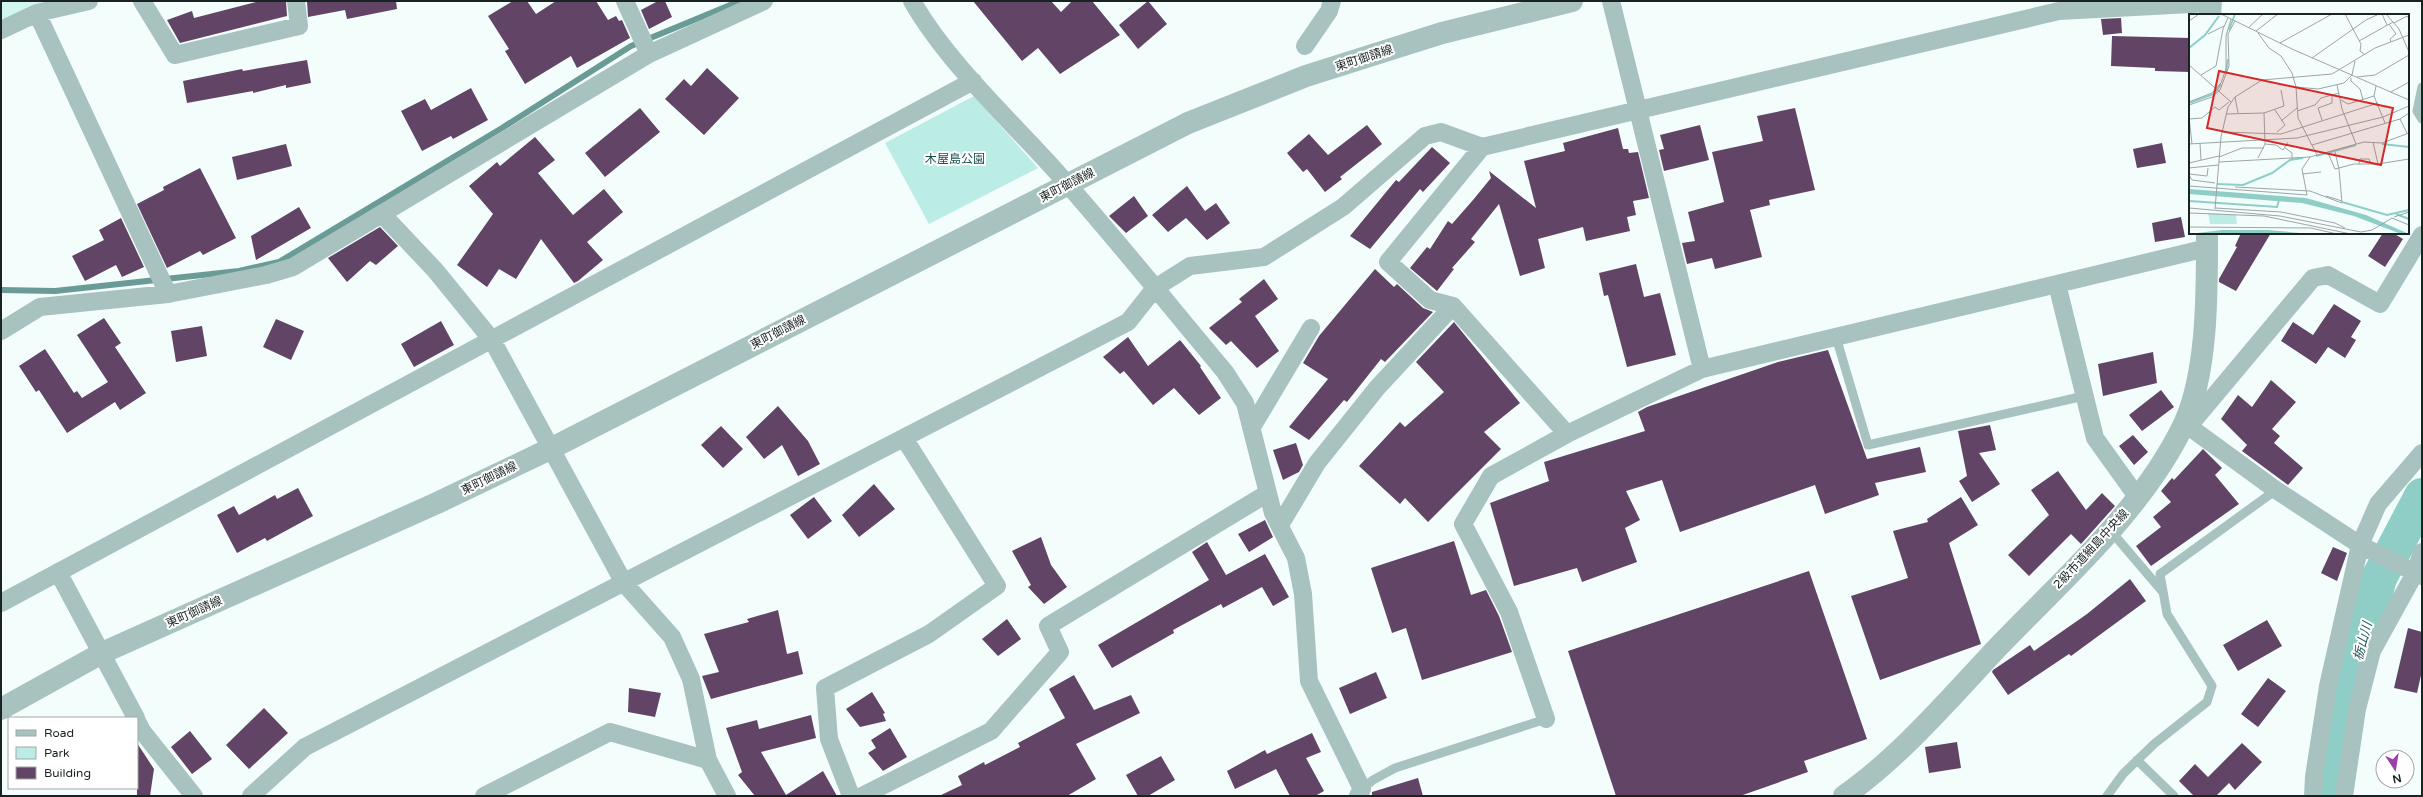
<svg xmlns="http://www.w3.org/2000/svg" width="2423" height="797" font-family="'Varela Round','Noto Sans JP',sans-serif">
<style>
.built{fill:#d1f7f3}
.green{fill:#bbece6}
.lines{fill:none;stroke-linecap:round;stroke-linejoin:round}
.stream{stroke:#6b9b96;stroke-width:6}
.river{stroke:#8ecec7;stroke-width:36}
.building{fill:#614466}
.service{stroke:#a7c2bf;stroke-width:9}
.minor{stroke:#a7c2bf;stroke-width:18}
.tertiary{stroke:#a7c2bf;stroke-width:22}
.labels{text-anchor:middle;stroke-width:4;stroke-linejoin:round;paint-order:stroke}
.street-label{font-size:12px;fill:#192322;stroke:#fff}
.park-label{font-size:12px;fill:#1a514d;stroke:#fff}
.water-label{font-size:13px;font-style:italic;fill:#205652;stroke:#fff}
.inset-river{fill:none;stroke:#8ecec7;stroke-width:2}
.inset-road{fill:none;stroke:#9ca6a5;stroke-width:1}
.view{fill:#d62828;fill-opacity:0.15;stroke:#d62828;stroke-width:2}
.inset-edge{fill:none;stroke:#192322;stroke-width:2}
</style>
<rect width="100%" height="100%" fill="#f3fefc"/>
<path class="built" d="M1,1H62L1,26Z"/>
<path class="green" d="M974,96L1038,168L929,224L885,143Z"/>
<g class="lines">
<path class="stream" d="M1,290L55,291L239,271L279,262L502,128L631,46L740,1"/>
<path class="river" d="M2330,796L2333,747L2379,578L2422,496"/>
</g>
<path class="building" d="M260,1H286L287,16L180,43L167,20L192,11L194,18Z
M307,1H396L397,9L347,19L345,10L308,17Z
M513,1H527L536,14L556,1H596L608,20L616,16L619,21L622,20L630,38L577,68L571,56L525,84L505,51L509,49L488,16Z
M658,1H665L672,17L649,29L641,10Z
M973,1H1051L1061,12L1072,1H1092L1120,35L1060,74L1038,48L1022,61Z
M1148,1L1167,24L1138,49L1119,25Z
M2121,18L2122,33L2103,35L2101,19Z
M2112,36L2190,38V72L2155,71V68L2111,66Z
M307,60L311,83L286,88V85L253,93V91L187,103L183,81L242,69L243,71Z
M707,68L739,98L704,135L665,99L684,79L691,86Z
M471,88L488,120L453,139L451,136L422,151L401,111L425,99L431,110Z
M640,108L660,132L605,177L585,153Z
M1795,108L1815,190L1769,200L1770,205L1750,210L1762,257L1715,269L1712,258L1687,264L1682,243L1695,241L1688,212L1724,202L1712,152L1763,141L1757,116Z
M1367,125L1382,144L1340,177L1342,179L1325,192L1307,169L1303,172L1287,153L1309,134L1328,155Z
M1700,125L1709,160L1664,171L1659,150L1664,149L1660,135Z
M1618,128L1623,149H1628L1629,153L1638,152L1649,198L1633,201L1636,215L1627,217L1630,231L1586,241L1583,227L1538,239L1545,268L1520,276L1499,204L1471,239L1475,242L1452,268L1454,269L1437,291L1410,268L1427,247L1430,249L1448,221L1452,224L1473,200L1491,178L1489,171L1536,208L1524,161L1565,151L1563,143Z
M535,137L555,160L538,173L573,215L604,189L623,212L587,242L603,260L578,281L574,283L541,239L516,279L499,269L487,287L457,265L493,214L469,186L497,162L500,166Z
M2162,143L2166,163L2137,168L2133,149Z
M286,144L292,166L237,180L232,157Z
M1432,147L1450,163L1423,192L1420,189L1370,249L1350,236L1396,180L1399,182Z
M200,168L236,238L203,255L200,251L167,268L137,204L164,190L163,187Z
M1187,186L1205,211L1216,203L1230,223L1207,240L1186,218L1168,232L1152,215Z
M1134,196L1148,216L1126,233L1109,216Z
M299,207L311,228L256,260L251,236Z
M2181,217L2185,237L2155,242L2152,223Z
M121,218L144,267L122,277L116,265L85,281L72,256L104,240L99,230Z
M380,227L398,246L376,265L370,261L347,282L328,258Z
M2241,233H2271L2236,291L2219,282V279L2237,247L2235,246Z
M2383,233H2393L2403,239L2385,267L2368,256Z
M1636,264L1644,297L1660,293L1676,355L1627,367L1608,295L1604,296L1599,273Z
M1375,269L1394,287L1397,284L1423,308L1433,312L1385,362L1381,359L1347,402L1344,400L1309,440L1289,427L1328,379L1303,363L1319,336Z
M1264,279L1278,299L1255,316L1279,351L1257,368L1231,341L1226,345L1209,328L1242,302L1239,299Z
M2334,304L2361,321L2351,337L2356,340L2345,358L2328,347L2316,364L2281,341L2293,322L2313,335Z
M104,318L121,343L115,347L146,393L120,410L115,402L67,433L39,390L36,392L19,366L45,349L74,393L77,391L82,398L108,382L77,335Z
M276,319L304,331L291,360L263,347Z
M441,321L454,345L414,367L401,344Z
M1454,322L1520,403L1484,432L1501,449L1428,522L1405,498L1400,504L1359,466L1400,422L1405,427L1444,392L1416,362Z
M202,326L207,356L176,362L171,331Z
M1128,337L1148,366L1180,340L1201,366L1200,367L1221,398L1199,415L1174,388L1153,405L1124,371L1120,374L1103,357Z
M1828,350L1867,459L1920,447L1926,472L1875,483L1879,495L1825,514L1815,485L1680,532L1662,480L1626,491L1640,520L1625,528L1637,562L1582,582L1577,568L1514,586L1490,503L1549,481L1544,462L1645,431L1638,412L1647,407L1778,362Z
M2153,352L2157,383L2103,396L2098,364Z
M2271,380L2296,402L2272,429L2280,436L2274,443L2303,468L2288,485L2242,451L2247,445L2221,419L2238,395L2252,407Z
M2161,390L2174,407L2142,431L2129,415Z
M778,406L808,441L820,464L798,476L782,445L764,459L746,437Z
M1990,425L1996,450L1979,453L2000,484L1972,502L1959,481L1967,476L1958,431Z
M721,426L743,449L723,468L701,445Z
M2133,435L2148,452L2134,465L2119,446Z
M1296,443L1303,465L1299,472L1283,480L1273,450Z
M2203,449L2222,468L2215,475L2239,504L2151,566L2136,546L2161,527L2153,517L2171,502L2161,491L2172,478L2174,480Z
M2058,471L2086,510L2102,493L2115,506L2081,544L2071,534L2029,576L2008,555L2049,515L2031,490Z
M874,484L895,509L859,537L842,515Z
M298,488L313,516L267,541L265,538L237,553L217,515L234,506L239,515L275,495L277,499Z
M814,497L832,521L808,539L790,515Z
M1961,497L1978,525L1949,543L1981,644L1880,680L1851,596L1908,578L1893,531L1928,522L1927,519Z
M1265,520L1273,537L1249,552L1238,534Z
M1041,537L1051,565L1067,587L1044,604L1028,587L1031,585L1012,551Z
M1454,541L1471,595L1486,590L1499,616L1512,652L1422,680L1406,628L1392,633L1371,568Z
M1207,542L1226,575L1265,554L1289,597L1273,606L1262,587L1223,608L1221,604L1173,630L1174,633L1112,668L1098,645L1209,580L1192,552Z
M2333,547L2347,553L2337,581L2321,573Z
M1809,571L1867,739L1804,761L1808,772L1740,796H1616L1568,651Z
M2130,579L2146,601L2071,656L2069,654L2008,695L1992,672L1993,670L2030,645L2034,651L2087,614Z
M778,610L787,654L798,651L803,674L711,699L702,676L719,672L704,634L749,622L747,619Z
M1007,619L1021,639L998,656L982,639Z
M2267,620L2282,646L2238,671L2223,645Z
M2408,628L2422,632V671L2417,693L2394,688Z
M1376,672L1387,698L1350,714L1339,688Z
M1074,675L1094,710L1131,695L1140,713L1076,744L1096,779L1067,796H939L962,785L958,776L984,762L985,765L1020,747L1018,743L1065,718L1049,689Z
M2268,678L2286,691L2258,727L2241,714Z
M629,688L661,693L655,717L628,712Z
M872,692L885,713L883,714L886,721L860,727L846,709Z
M264,708L288,733L249,769L226,745Z
M811,715L816,738L761,752L786,795L823,771L837,796H755L738,775L742,772L726,728L757,720L759,729Z
M890,728L907,757L883,771L868,753L876,748L871,740Z
M190,731L212,759L192,774L171,747Z
M1312,733L1321,752L1306,758L1324,791L1315,796H1290L1276,769L1235,789L1227,771L1265,750L1267,754Z
M1957,742L1961,768L1929,773L1925,747Z
M137,743L154,769L150,796H137Z
M2242,743L2262,762L2235,790L2229,783L2216,796H2194L2179,781L2195,764L2208,777Z
M1161,756L1175,780L1148,796H1138L1126,775Z
M1418,778L1423,796H1372V792Z"/>
<g class="lines">
<path class="service" d="M2422,87L2417,111L2422,119
M1836,337L1868,445L2084,396
M2110,530L2162,591
M2137,760L2174,796
M1362,789L1373,780L1395,768L1546,719
M2107,796L2123,774L2154,744L2207,702L2212,686L2167,614L2160,574L2276,490"/>
<path class="minor" d="M142,1L175,55L299,26L296,1
M625,1L649,54
M912,1C947,62 1007,117 1054,169C1113,235 1168,304 1225,372L1245,403L1273,513L1296,558L1303,594L1309,681L1362,789L1358,796
M1611,1L1702,369L2207,248
M37,13L168,294
M1,30L37,13L89,1
M1305,46L1329,11L1332,1
M1482,147L1388,262L1430,300L1453,306L1567,434
M382,214L435,270L492,340L624,583L672,637L691,679L708,760L727,796
M2057,284L2095,438L2138,498
M1,331L40,307L168,294L266,275L293,267L649,54L764,1
M2184,423L2276,490L2360,545L2422,576
M2189,426L2313,278L2328,275L2380,304L2422,235
M1252,427L1311,328
M1280,525L1317,463L1377,388L1453,306
M58,572L136,718
M1,603L973,81
M1546,719L1509,612L1463,524L1491,476L1567,434L1702,369
M137,721L142,731L194,796
M251,796L305,747L1128,322L1155,288L1190,266L1264,257L1343,207L1425,136L1441,132L1482,147L2059,11L2210,3
M484,796L610,732L708,760
M851,796L829,739L825,688L929,634L997,586L904,438
M862,796L991,731L1060,652L1048,626L1268,493
M2313,796L2314,777L2328,686L2360,545L2378,504L2422,453
M2344,796L2357,709L2372,651L2415,573L2422,552"/>
<path class="tertiary" d="M2210,15L2211,1
M1,709L102,653L437,503L550,449L1188,123L1306,76L1442,33L1572,1
M1844,796C1900,757 1951,697 1998,647C2063,579 2143,510 2184,424C2208,372 2207,290 2207,233"/>
</g>
<g class="labels">
<g class="street-label">
<text transform="translate(1364 58) rotate(-18)" y="4">東町御請線</text>
<text transform="translate(1067 185) rotate(-27)" y="4">東町御請線</text>
<text transform="translate(778 332) rotate(-27)" y="4">東町御請線</text>
<text transform="translate(489 478) rotate(-26)" y="4">東町御請線</text>
<text transform="translate(2091 549) rotate(-47)" y="4">2級市道細島中央線</text>
<text transform="translate(194 612) rotate(-24)" y="4">東町御請線</text>
</g>
<g class="park-label">
<text x="955" y="163">木屋島公園</text>
</g>
<g class="water-label">
<text transform="translate(2362 641) rotate(-75)" y="5">栃山川</text>
</g>
</g>
<g transform="translate(2189 14)">
<rect width="220" height="220" fill="#f3fefc"/>
<path d="M19,199L47,201L48,210H21Z" fill="#bbece6"/>
<path d="M0,175L117,184L177,201L220,220H212L165,202L113,189L0,180ZM33,216H79L123,220H0Z" fill="#8ecec7"/>
<path class="inset-river" d="M40,16L46,0M0,34L16,21L30,2M37,58L39,45M0,89L25,80L32,70M193,130L220,133M127,142L167,131M28,170L54,171L83,159L101,146L114,144M0,187L88,193L90,186M153,188L198,201L220,196M207,200L220,205"/>
<path class="inset-road" d="M32,0L103,35L220,86M156,0L172,30L171,37L175,40M193,0L198,11M197,0L210,15L220,38M0,7L10,0M205,9L218,2L220,5M200,10L207,20L201,25L202,28M59,14L74,0M67,17L89,0M69,19L80,34L92,42L103,59L107,73L109,104L128,141M19,20L35,12M170,27L204,8M91,29L143,0M123,44L177,6L190,0M0,51L42,88M12,61L27,52L34,15L39,4M168,63L186,61L220,41M162,64V67L171,75L174,86M148,71L153,95L167,130M187,72L185,82L196,109M107,73L129,75L155,69L163,61L166,47M202,78L220,68M46,83L49,99M152,86L159,90L185,82M0,88L23,79L32,69L37,55V22L42,5M0,91L23,83L31,76L40,52L39,20L46,7M86,96L96,111L88,118M108,97L126,91L132,84L150,79M75,99L95,92L92,76M37,100L75,99L76,130M0,103L3,130M0,105L13,104L26,93L30,96L40,88M211,105L218,119M133,106L129,94L143,89V81M92,107L108,94M33,118L92,120L189,89M184,128L189,150M11,129L12,146M0,130L108,124L194,103L220,92M123,131L211,105L220,99M95,133L103,139V145M139,139L146,155L165,150H189L220,145M30,143L53,134H75M69,144L76,130L87,131L94,136L99,128M30,148L121,143L175,128L193,129L220,119M0,149L30,142M170,150L171,145H180L182,150M0,154L29,151M0,160L18,162L19,154M113,160L132,158M0,161L3,166L26,169M0,172L118,181L113,155L121,143M46,173L121,177L153,189L150,155L146,138M137,182L153,187M0,194L91,202L172,218L183,216L203,204L220,211M26,194L92,198L146,209L156,214M26,195L32,123L39,93L46,83L73,66L143,60L186,34L220,21M1,199L75,202L162,220M205,203L220,198M0,213L122,214L148,220"/>
<path class="view" d="M30,57L204,94L192,151L18,114Z"/>
<rect width="220" height="220" class="inset-edge"/>
</g>
<rect width="2423" height="797" fill="none" stroke="#192322" stroke-width="4"/>
<rect x="8" y="717" width="130" height="72" fill="#ffffff" stroke="#a3a7a7"/>
<rect x="16" y="730" width="20" height="6" fill="#a7c2bf" stroke="#a3a7a7"/>
<text x="44" y="737" font-size="12" fill="#192322">Road</text>
<rect x="16" y="747" width="20" height="12" fill="#bbece6" stroke="#a3a7a7"/>
<text x="44" y="757" font-size="12" fill="#192322">Park</text>
<rect x="16" y="767" width="20" height="12" fill="#614466" stroke="#a3a7a7"/>
<text x="44" y="777" font-size="12" fill="#192322">Building</text>
<g transform="translate(2395 769) rotate(168)"><circle r="19" fill="#ffffff" stroke="#a3a7a7"/>
<path d="M0-3L7 15L0 10L-7 15Z" fill="#9b3fa9"/>
<text y="-6" font-size="11" font-weight="bold" text-anchor="middle" fill="#192322">N</text>
</g>
</svg>
